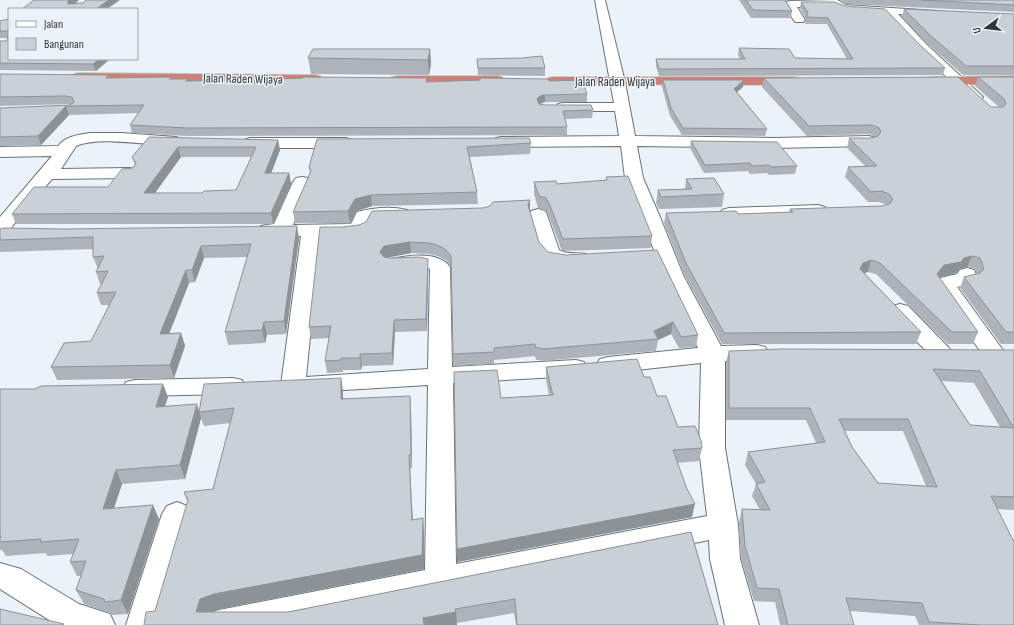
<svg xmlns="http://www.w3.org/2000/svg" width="1014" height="625" font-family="'Sofia Sans Condensed',sans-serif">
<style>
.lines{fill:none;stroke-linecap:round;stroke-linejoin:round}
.minor-casing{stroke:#6c7378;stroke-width:2}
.highway-casing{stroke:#cecfcf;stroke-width:2}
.minor{fill:#fff;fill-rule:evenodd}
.highway{fill:#cc8278;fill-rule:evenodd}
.wall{fill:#adb3b8;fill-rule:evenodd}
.shaded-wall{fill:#8d9296}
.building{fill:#c9d0d6;stroke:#8d9296;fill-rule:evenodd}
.labels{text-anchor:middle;stroke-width:3;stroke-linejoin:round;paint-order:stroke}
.far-street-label{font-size:13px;fill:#343639;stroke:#ebf2f8}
</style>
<rect width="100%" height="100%" fill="#ebf2f8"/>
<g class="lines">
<g class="minor-casing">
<path id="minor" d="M595,0H605L625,82L635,136L773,138L869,136L875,138L877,141L875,144L869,146L773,148L637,146L643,178L660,217L683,275L721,346L757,345L765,347L769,352L765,357L757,359L725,361V448L738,525L740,559L759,625H725L710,559L709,540L292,625H202L207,614L219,610L425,570L428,385L311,392C301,390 294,394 284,391L281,385L301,236H268L261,234L258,230L261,226L274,224L293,182L296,178L302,177L308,178L311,182L293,225L351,224L357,212C373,208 391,206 407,210L409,214L407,218L400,220H372L366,232C351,238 335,236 320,237L306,377L428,369L430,269C418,265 404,270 392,267L389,263L392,259C409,255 439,251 450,267L452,367L576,360L584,362L588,368L584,374L576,376L453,383L456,564L707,516L699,448L701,363L608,373L600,371L596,365L600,359L608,357L698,348L663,275L642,217L625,178L621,146L500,147L494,145L492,142L494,139L500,137L619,136L615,111H563L558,110L556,107L558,104L563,103H614Z
M837,0L846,5L937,11L939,13L937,15L933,16L898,14L927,45L983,97L981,100L976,101L971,100L919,51L884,14L844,11L832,7H797L805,20L803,22H795L783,4L789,1Z
M90,133H121L176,137L182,139L184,142L182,145L176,147C149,145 100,136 76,146L61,169L129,168L135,169L138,173L135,177L129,178L52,179L13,225L11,229L13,232L10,236L0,237V217L52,156L0,157V147L58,146C66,136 78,135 90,133Z
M250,138H346L352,140L354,143L352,146L346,148H250L244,146L242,143L244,140Z
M818,205L825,207L827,211L825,215L818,217L729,220L722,218L720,214L722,210L729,208Z
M538,209L545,211L547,215L559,250C567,255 577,252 586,254L589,258L586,262C571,266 550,268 540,253L529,215L531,211Z
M967,268L974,270L978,279L975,283L957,287L1005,353L1001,358L993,361L985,358L934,285L940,278L957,274L960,270Z
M900,304L908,306L949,348L953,353L949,358L941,361L933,358L892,316L889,311L892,306Z
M233,378L242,380L245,386L242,392L233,394L135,396L126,394L123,388L126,382L135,380Z
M177,502L187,506L192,514L160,625H126L162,514L167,506Z
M0,563L21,569L79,604L110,614L115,625H57L0,589Z"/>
</g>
<g class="highway-casing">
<path id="highway" d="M79,73L315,75L320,76L322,79L320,82L315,83L74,80L72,77L74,74Z
M397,76H497L502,77L504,80L502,83L497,84L392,83L390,80L392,77Z
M1014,76V84L931,85L926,84L924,81L926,78L931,77Z
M553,77H793L798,78L800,81L798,84L793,85L548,84L546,81L548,78Z"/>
</g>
<use href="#minor" class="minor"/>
<use href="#highway" class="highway"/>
</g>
<path class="wall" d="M739,0H788L786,1L792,11L791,18H751Z
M840,0H1014V12L846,4Z
M801,2L920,45L945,68L943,75L659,76L656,66V59H740L738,55L739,48L795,58L847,59L827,24H805L806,19L800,8Z
M904,9L1014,14V75H963L928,44L902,17Z
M0,21L110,59L96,71L0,70V41H7V38H0Z
M430,49L431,64L429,75L311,74L308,58Z
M477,59L545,68V76L478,75Z
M0,74L109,78L171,77V79H187L188,81L234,83L549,81L587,94V102H545L539,104L545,105L593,110L592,118L565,119L567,127V135L189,136L132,133L130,125L138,113L69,115L41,145L0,146V108L70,105L71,104H68L0,106Z
M978,77H1014V344H1001L960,288L964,277L977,274L975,269L967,267L960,269L956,273L939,277L978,332L973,344H948L876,274L868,272L864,273L921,332L916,344H722L684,274L664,223L666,213L738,214L789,212L790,209L882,206L887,205L879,202H868L845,177L848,167L865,166L847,148L849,138H872L875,137L869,134L807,136L762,87L764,78L991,107H999L975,86Z
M663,80L743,87L737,92L767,129L765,136L682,135L670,116L662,87Z
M149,137L278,140L280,150L271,173H289L291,184L273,224H16L12,214L108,187L133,168L135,165L132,157ZM181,157H251L236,190L202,193H155Z
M317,139L531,143L530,154L470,157L477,192L478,204L372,206L357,211L350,223H295L293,212L310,173L309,167Z
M691,141L797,166L795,174L769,175L767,173L750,174L748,171L704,173L690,148Z
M606,177L652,236L651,248L562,251L548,214L545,210L538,208L534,194V182L557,184L606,181Z
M686,179L724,194L722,207L659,209L656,203L658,190L685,189Z
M530,200V211L539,242L548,252L698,335L696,347L679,348L671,334L658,340L656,351L541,361V360H536L535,356L494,360V364L453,366L451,267L446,260L438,256L429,254L411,253L386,257L428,270L427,331L395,332L393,365L362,366L361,370H343V372L327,373L325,361L329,338L311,339L309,327L342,227L483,208Z
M0,229L299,238L286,334L267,335L265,343L228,345L225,332L248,257L204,258L195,282L189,283L169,333H181L185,346L174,378L57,380L51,367L91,341L110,305H101L97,293L101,284H100L96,272L98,269L93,257V249L0,252Z
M1014,350V510L997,509L1014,625H919L915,616L850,611L854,625H780L775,602L754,601L741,559L739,522L742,509L760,510L752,496L756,484L745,465L748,452L816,443L806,420H726V362L729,351ZM942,381L974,383L1000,427L970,425ZM845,431H903L926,486L878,483L852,447Z
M546,367L644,377L678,427L702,448L699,461L677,463L692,517L457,562L501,398L549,395L546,380Z
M341,378L343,392V398L411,409L412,468L410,469L413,520L424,532V569L219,609L209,612H288L691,532L718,625H516L514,613L457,623V625L155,611L188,503L184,492L213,489L230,423L204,426L201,418L185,479L122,484L114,508L159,519L128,614L112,615L110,613L84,604L76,590L81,576H77L70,562L73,554L47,556L46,553L6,556L2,550H0V389L168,397L165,406L199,412Z"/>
<path class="shaded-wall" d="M70,0H79L70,8L68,4V1Z
M109,0H120L107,9H96Z
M430,49L431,64L429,75L428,60Z
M99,59H110L96,71L93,64Z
M744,80L743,87L732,96L734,89Z
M545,95V102L540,104L537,107V99L540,96Z
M66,106L69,115L41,145L38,136Z
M278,140L280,150L267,184L265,173Z
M178,147L181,157L147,204L144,193Z
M289,173L291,184L273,224L271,213Z
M371,195L372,206L357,211L350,223L348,211L355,199Z
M530,200V210L528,215V205Z
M297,226L299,238L286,334L284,321Z
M410,242L411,253L386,258L382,263L380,252L384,246Z
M201,246L204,258L195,282L192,270Z
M972,256L967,267L960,269L956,273L940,277L932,285L937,274L944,265L964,258Z
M428,259V270L427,331L426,319Z
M871,260L868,272L860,274V269L863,263Z
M186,270L189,283L164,347L160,334Z
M394,320L395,332L393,365L392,353Z
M264,322L267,335L265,343L262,330Z
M673,322L671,334L658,340L654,331Z
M181,333L185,346L174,378L170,365Z
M360,354L362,366L361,370L360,358Z
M341,378L343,392V412L341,399Z
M163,384L168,397L160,420L156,407Z
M410,396L411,409L412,468L411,454Z
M197,404L201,418L185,479L180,465Z
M409,455L410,469L413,534L412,520Z
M116,470L122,484L109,523L103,509Z
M695,504L692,517L457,562V549Z
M153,505L159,519L128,614L121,600Z
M423,518L424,532V569L219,609L206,613L196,612L200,599Z
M456,612L457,625H423V618Z"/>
<path class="building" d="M34,0H70L68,1V4L83,3L86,0H109L96,9H22Z
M746,0H785L792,11L753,10Z
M921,0H1014V5Z
M801,2H834L845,6L885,9L920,45L945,68L659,69L656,59H745L739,48L789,49L795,58L853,59L828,18L806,17L808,13Z
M904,9L1014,14V66H966L931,36Z
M9,18V59H99L93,64L0,63V41H7L8,31H0V21L8,19Z
M313,49H430L428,60L308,58Z
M542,56L545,68H478L477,59L522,58Z
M0,74L108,75L106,78L171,77L169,79H187L186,81L234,80L232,83H274L276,79L303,78L304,77L427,78L426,82L480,80V78L548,79L549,81L582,80L587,94L545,95L540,96L537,99L539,104L545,105H591L593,110L563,111L567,127L187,128L130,125L144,105L66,106L38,136L0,137V108L70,105L74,102L72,97L65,96L0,97Z
M958,77L991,107H1003L1006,104L1004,99L978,77H1014V332H1006L964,277L980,273L984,269L980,258L972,256L964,258L961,262L944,265L937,274L978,332H952L880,263L871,260L863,263L860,269L921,332L724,333L686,263L666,213L736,211L738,214L793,212L790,209L882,206L889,204L893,199L889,194L882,191L871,192L848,167L877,166L849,138H872L878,136L881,132L879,128L872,125L809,126L764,78Z
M663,80H744L734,89L767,129L683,128L671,108Z
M149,137L278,140L265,173H289L271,213L12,214L34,187H108L122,169L133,168L136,163L132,157ZM178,147H256L236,190L204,191L202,193H144Z
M529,138L531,143L467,147L477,192L371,195L355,199L348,211L293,212L311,171L309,167L317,139Z
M691,141L777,142L797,166L771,167L769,165L752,166L750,163L705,165Z
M628,176L652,236L563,239L549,203L546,198L539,196L534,182L556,181L557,184L607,180L606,177Z
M714,178L724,194L661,197L658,190L692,189L686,179Z
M530,200L528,205L539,242L548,252L566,255L657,250L698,335L681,337L673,322L654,331L658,339L542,349L541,348H536L535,344L494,348V352L453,354L451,256L445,249L437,245L429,243L410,242L384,246L380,252L384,257L390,258L419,257L428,259L426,319L394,320L392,353L360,354V358H341V360L325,361L331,326L309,327L320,227H342L359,225L366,222L372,211L483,208L490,206L493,202Z
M297,226L284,321L264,322L262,330L225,332L251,244L201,246L192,270H186L160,334L181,333L170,365L51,367L64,343L91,341L116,292L97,293L108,271L96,272L104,256L93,257V237L0,240V229L3,228L64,229Z
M782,349L1014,350V497L991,496L1014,542V625H980L929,622L922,603L846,598L854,625H788L779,589L757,588L745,546L742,509L770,510L756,484L765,482L748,452L825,442L810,408H729V351ZM933,369L980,371L1014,428L970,425ZM839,419H908L937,487L878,483L852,447Z
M637,359L644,377H650L657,396H666L678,427L695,426L701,440L702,448L673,450L687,489L695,504L457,549L454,372L497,370L501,398L553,395L546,367Z
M341,378V399L410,396L411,454L409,455L412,520L423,518L422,555L214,594L200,599L196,612H288L691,532L718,625H517L515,599L455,609L456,612L423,618L424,625H144L146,612L155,611L188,500L184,492L213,489L234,408L199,412L204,384Z
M163,384L156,407L197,404L180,465L116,470L103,509L153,505L121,600L105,602L104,599L76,590L86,561L70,562L79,539L40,542L41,539L0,542V538L1,536H0V389H35L41,386Z
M0,609L64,624L63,625H0Z"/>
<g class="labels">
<g class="far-street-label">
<text transform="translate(243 78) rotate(1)" y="5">Jalan Raden Wijaya</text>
<text x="615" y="86">Jalan Raden Wijaya</text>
</g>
</g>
<rect x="8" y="8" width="130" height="52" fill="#ebf2f8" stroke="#a2a7ac"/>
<rect x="16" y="21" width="20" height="6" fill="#ffffff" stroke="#a2a7ac"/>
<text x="44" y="28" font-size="12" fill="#343639">Jalan</text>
<rect x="16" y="38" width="20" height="12" fill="#c9d0d6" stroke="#a2a7ac"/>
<text x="44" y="48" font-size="12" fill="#343639">Bangunan</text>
<g transform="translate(986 28) rotate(255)" stroke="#ebf2f8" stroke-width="3" paint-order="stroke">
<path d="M0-3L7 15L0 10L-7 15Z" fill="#343639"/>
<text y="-6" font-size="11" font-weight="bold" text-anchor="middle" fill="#343639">U</text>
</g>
</svg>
